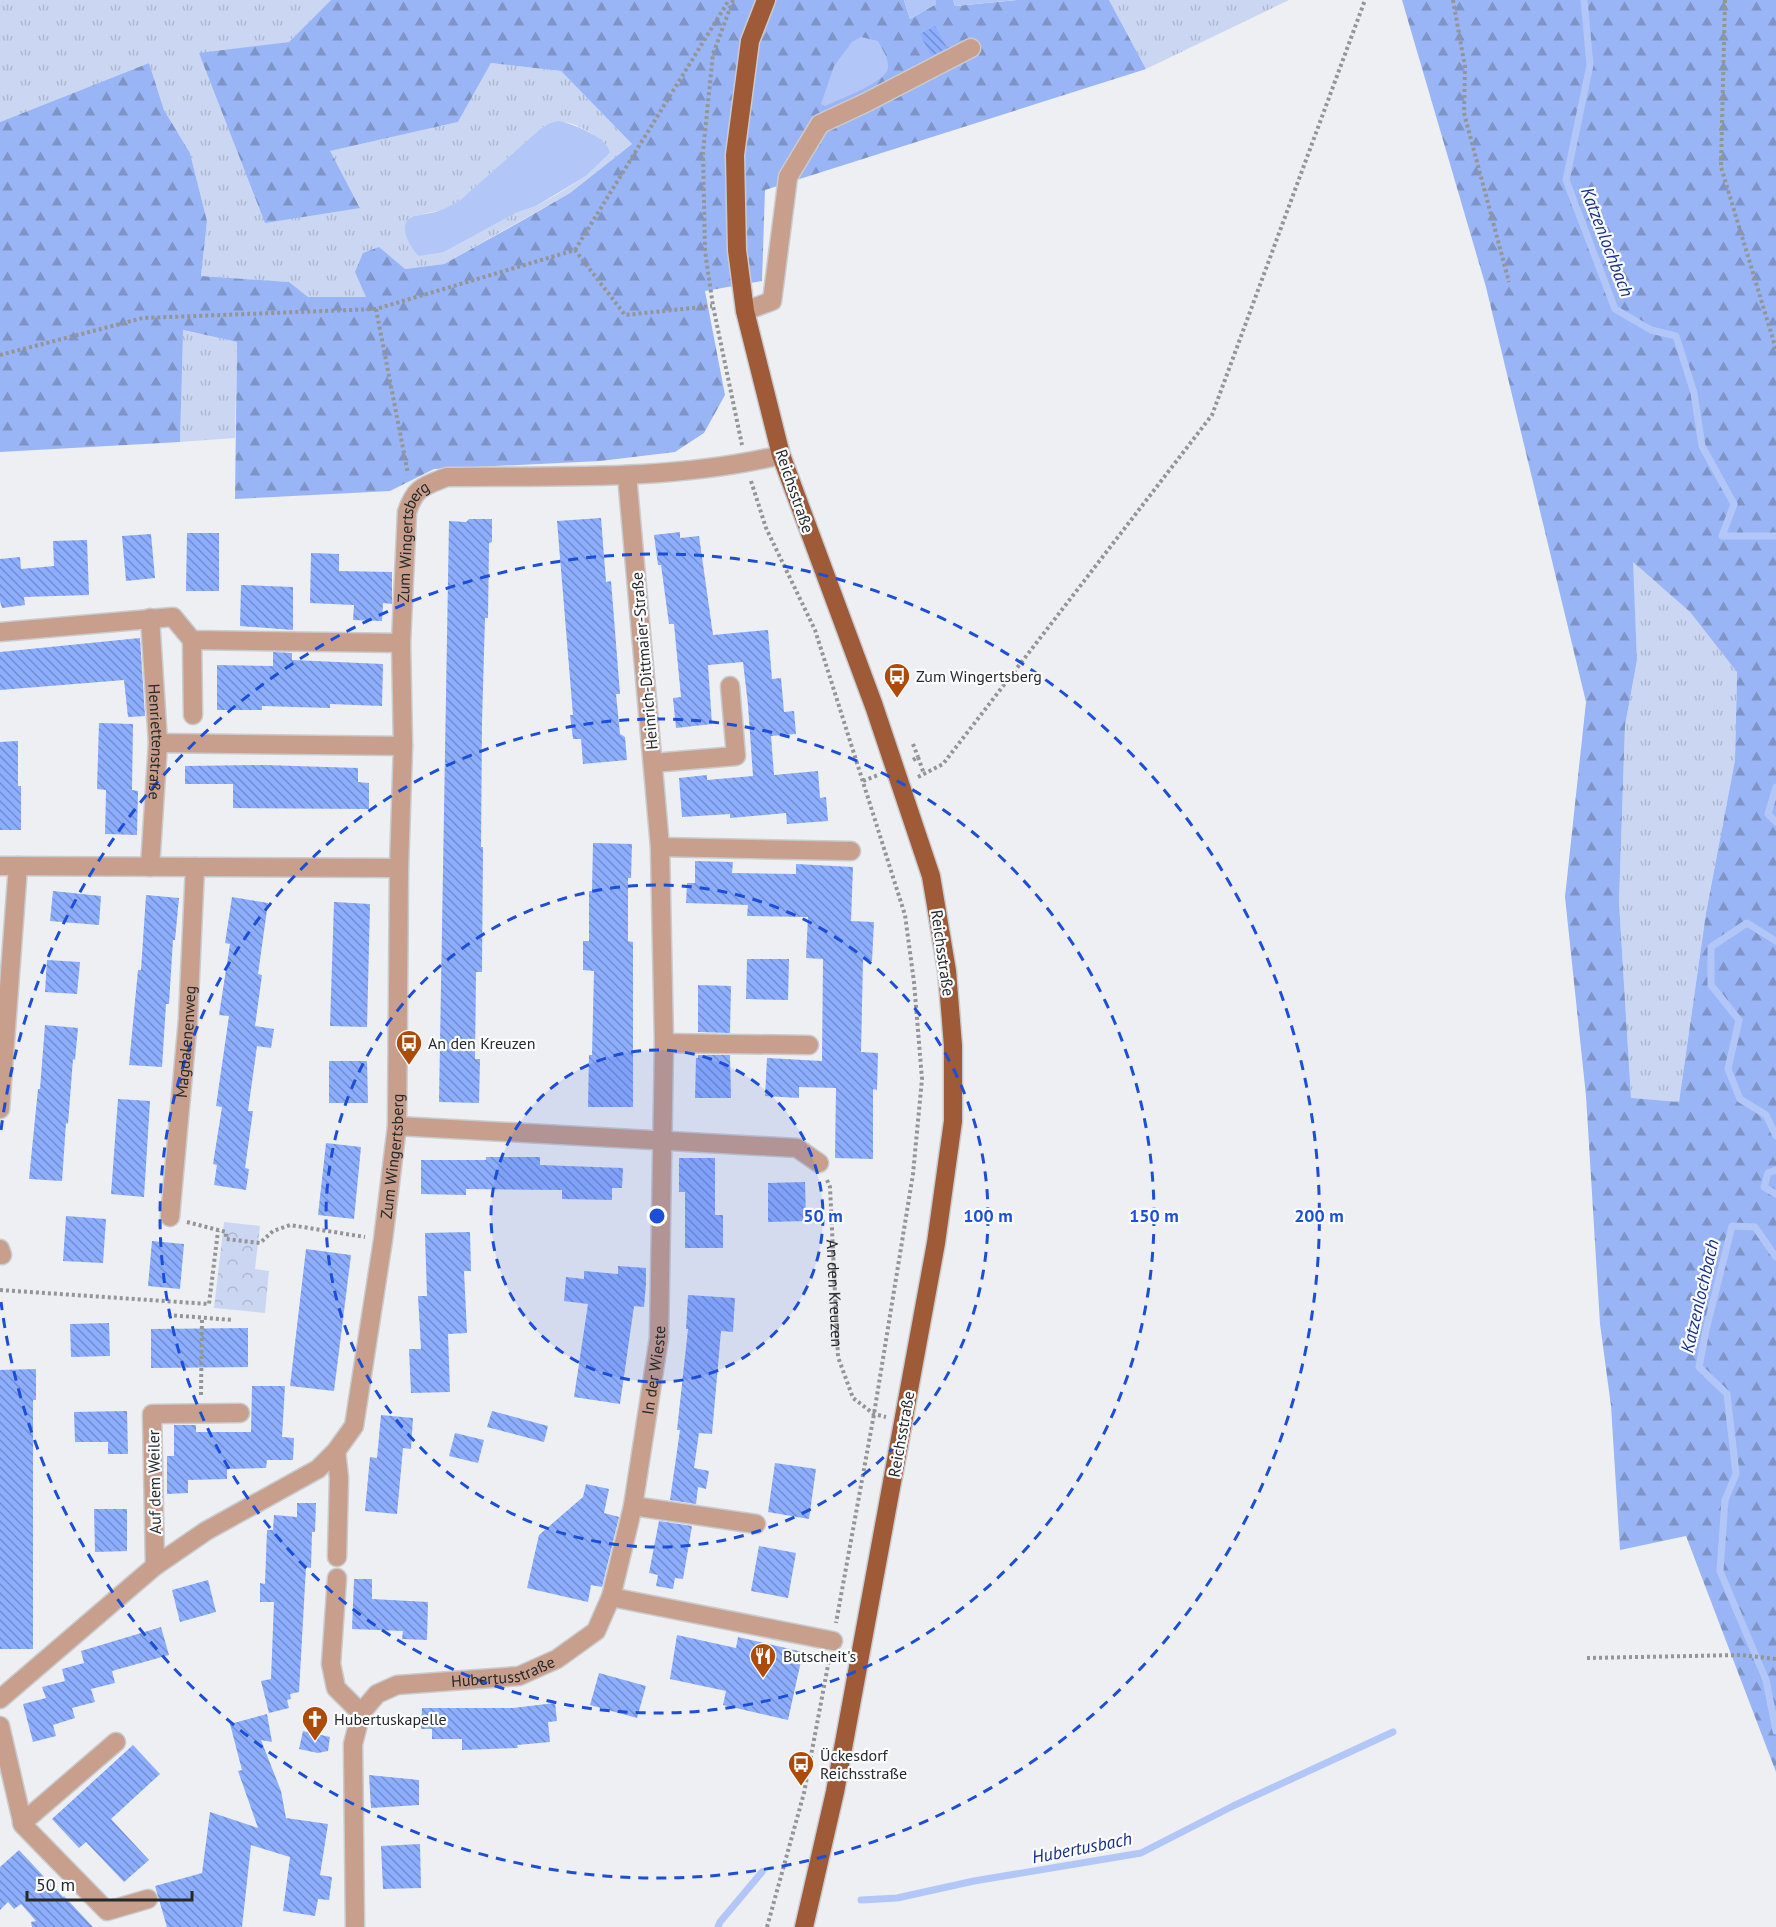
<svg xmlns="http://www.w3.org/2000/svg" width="1776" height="1927" font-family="'PT Sans',sans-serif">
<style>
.grass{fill:url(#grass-tufts);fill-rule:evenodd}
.forest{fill:url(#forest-firs);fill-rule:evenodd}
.park{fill:url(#park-crowns)}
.water{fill:#b2c7f8}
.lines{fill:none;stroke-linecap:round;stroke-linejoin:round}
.stream{stroke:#b2c7f8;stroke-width:7}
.building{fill:url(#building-back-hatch)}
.minor-casing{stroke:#c9cbcf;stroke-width:21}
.major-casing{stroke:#c9cbcf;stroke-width:21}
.path{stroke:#939597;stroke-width:4;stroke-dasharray:3 3;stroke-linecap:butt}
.minor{stroke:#c79f8c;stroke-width:18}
.major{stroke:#9f5a38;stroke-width:18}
.ring{fill:none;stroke:#1d4ed8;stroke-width:3;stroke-dasharray:10 8}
.labels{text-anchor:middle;stroke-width:4.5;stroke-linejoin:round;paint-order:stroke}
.street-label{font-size:16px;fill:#272829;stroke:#fbfcfe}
.poi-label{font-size:16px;fill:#272829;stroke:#fbfcfe;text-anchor:start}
.water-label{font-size:18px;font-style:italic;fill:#162f88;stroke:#fbfcfe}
.centre{fill:#1d4ed8;stroke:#fbfcfe;stroke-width:3}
.ring-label{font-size:18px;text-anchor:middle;font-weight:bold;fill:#1d4ed8;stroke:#fbfcfe;stroke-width:4.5;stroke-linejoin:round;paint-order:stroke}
</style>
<defs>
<pattern id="grass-tufts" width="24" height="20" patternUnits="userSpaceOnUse" patternTransform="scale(1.5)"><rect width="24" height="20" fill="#cbd7f2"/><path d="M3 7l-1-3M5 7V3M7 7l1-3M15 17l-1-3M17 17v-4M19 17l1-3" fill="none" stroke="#aeb9d0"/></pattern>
<pattern id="forest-firs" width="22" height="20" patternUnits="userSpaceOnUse" patternTransform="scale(1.5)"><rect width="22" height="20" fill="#9ab5f5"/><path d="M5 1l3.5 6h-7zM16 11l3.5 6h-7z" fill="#7e93c6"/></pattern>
<pattern id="park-crowns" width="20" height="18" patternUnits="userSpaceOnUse" patternTransform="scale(1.5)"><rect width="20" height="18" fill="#cbd7f2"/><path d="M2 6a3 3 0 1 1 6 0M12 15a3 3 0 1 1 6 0" fill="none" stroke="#aeb9d0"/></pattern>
<pattern id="building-back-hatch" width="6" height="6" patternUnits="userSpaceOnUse" patternTransform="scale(1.5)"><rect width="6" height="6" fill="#8daefe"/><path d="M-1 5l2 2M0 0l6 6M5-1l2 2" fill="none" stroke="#738ece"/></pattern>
</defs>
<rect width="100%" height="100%" fill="#edeff3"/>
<path class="grass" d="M0,0H331L289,42L199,54L360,207L329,151L458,122L491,63L561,71L632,144L570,193L444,264L405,269L366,297H307L289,282L201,276L207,221L190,153L164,110L149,63L0,122ZM550,123C556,123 563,122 569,123C580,125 609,142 610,153L586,176L556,195L536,206L518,212L444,252L411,217L446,209L460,200L540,129Z
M1109,0H1289L1146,69Z
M182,330L237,342L235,438L180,442Z
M1632,561L1690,612L1737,671L1735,760L1706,913L1679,1102L1631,1099L1619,902L1625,726L1637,660Z"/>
<path class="forest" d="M331,0H904L910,19L936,4V0H953L955,6L1017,0H1109L1146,69L765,190L762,281L705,291L725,395L704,433L675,452L600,461L434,469L390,491L235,499L237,342L183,330L180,442L0,452V122L149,63L164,110L190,153L207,221L201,276L289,282L308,297H366L355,272L363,253L379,247L405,269L444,264L518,223L570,193L632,144L561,71L491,63L458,122L330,151L360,208L265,223L199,53L289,42Z
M1402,0H1776V1772L1686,1536L1620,1550L1611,1406L1600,1324L1586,1096L1565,897L1586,702L1486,287ZM1633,562L1690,612L1737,672L1735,760L1706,913L1679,1102L1631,1098L1619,902L1625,726L1637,660Z"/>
<path class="park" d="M224,1222L260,1226L255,1269L269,1271L265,1313L214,1308Z"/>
<path class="water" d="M904,0H936V4L910,19Z
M953,0H1017L955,6Z
M861,37L878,41C882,49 889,58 888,68C886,82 845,97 832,103L825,106L821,104L834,66L852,42Z
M558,121C572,123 609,138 610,153L586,176L536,206L518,212L444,252L419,256C411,250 396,224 412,217C415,215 422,215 426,214C439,212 449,207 460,200L540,129L550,123Z"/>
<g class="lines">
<path class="stream" d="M1584,0L1590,65L1566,180L1615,309L1651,330L1676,336L1694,393L1702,446L1734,504L1722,536H1776
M1776,787L1768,814L1776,822
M1776,941L1747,923L1711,947V985L1739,1020L1728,1069L1740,1099L1766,1115L1776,1136
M1776,1170L1768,1173L1764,1187L1776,1194
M1776,1257L1755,1227L1732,1226L1706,1330L1699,1367L1727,1394L1736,1474L1725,1500L1720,1571L1766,1680L1776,1731
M861,1900L897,1898L974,1881L1141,1853L1233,1806L1393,1732
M718,1927L720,1922L762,1872"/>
</g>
<path class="building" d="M935,26L947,48L931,56L920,34Z
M601,518L606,582L611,581L613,606L620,694H616L620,734L625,737L627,760L583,764L581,739H573L570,715H573L557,521Z
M469,519H492V542L489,543L488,618H485L482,722L481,847H483L482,972H476L475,1059H480L479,1103L439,1102L449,521L466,522Z
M680,532V538L699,536L713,635L768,630L772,679L781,678L784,712L794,711L796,734L771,736L774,775L818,771L820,798L826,797L828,821L787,824L786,813L730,818V814L682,817L679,778L707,775V780L753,776L748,705L743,662L708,665L712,724L676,728L673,698L681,697L674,624H669L661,565H658L654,535Z
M187,533H219V591H186Z
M151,534L155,578L126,581L122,536Z
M87,540L89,595L24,597L25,605L2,608L0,601V559L20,557L21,569L54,566L53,541Z
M311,553L339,554V571L392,572V604L383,603L382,621L353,620L354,605L310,603Z
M241,585L293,587V630L240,626Z
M140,638L145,716L128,717L124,680L0,690V652Z
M273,652L292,653V660L383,664L382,706L330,704V708L262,706V710H217V665L273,666Z
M99,723L133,724L132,790L138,791L137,835L105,834L106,790L97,789Z
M18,741V786H21V830H0V742Z
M264,765L358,768V782L369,783V809L233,808V784H185V766Z
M593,843L632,844L631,878H628V941L633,942V1107H588L589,1055H592L594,971L583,970V941H589V891H592Z
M695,861L733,862L732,873L796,874V864L853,867L851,921L874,922L872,961L863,960L861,1052L878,1053L877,1090L873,1089V1159L835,1158L836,1088L799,1087V1098L765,1096L767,1058L822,1061L823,959L806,958L808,917L747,916L748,905L686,903L687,883H695Z
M53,891L101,896L99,925L50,921Z
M146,895L179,898L175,940H173L169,1004H166L162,1067L129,1065L138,970H141Z
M232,897L268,903L258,974L262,975L255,1026L274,1029L271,1048L257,1046L248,1111H253L245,1168L249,1169L246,1190L214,1185L217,1165L213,1164L222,1107L216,1106L229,1016L219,1015L230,944L225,943Z
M334,902L370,904L367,1027L330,1026Z
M747,959H789L788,1000L746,999Z
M47,960L80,962L77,994L45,992Z
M698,985L731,986L730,1033L698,1032Z
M45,1025L78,1028L75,1060L73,1059L68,1124L66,1123L62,1181L29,1179L38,1089H40Z
M698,1055H730L731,1098H695L696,1058H698Z
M329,1061H367L368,1103H329Z
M118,1099L150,1101L144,1197L111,1194Z
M326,1143L361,1147L354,1219L318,1215Z
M486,1157H540V1165L623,1168L622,1188H612V1200L562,1199V1190L466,1189V1195L421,1194V1160H486Z
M679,1158H715V1215H723V1248H685V1192H679Z
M805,1182L806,1221L768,1222V1183Z
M66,1216L106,1219L103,1263L63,1261Z
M470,1232L471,1271H464L467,1333L448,1334L450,1392L411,1393L409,1349H421L418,1296H427L425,1233Z
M152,1241L184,1244L180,1289L148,1286Z
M306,1249L351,1255L334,1391L290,1386Z
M618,1266L646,1268V1284L644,1307L634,1306L620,1404L574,1397L588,1304L564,1301L566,1277L584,1279V1271L618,1274Z
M688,1295L735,1298L733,1332L721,1331L712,1434L699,1433L694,1468L709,1471L706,1489L698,1487L696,1504L670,1500L680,1430H677L688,1329H686Z
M109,1323L110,1356L71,1357L70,1324Z
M248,1328V1367L151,1368V1329Z
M36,1369V1400H33V1649H0V1370Z
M252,1386H285L282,1437L294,1438L293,1460H267L266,1468L227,1469V1479L188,1480V1493L167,1494V1456H174V1425H196V1432H251Z
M127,1411L128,1454H108V1442H75L74,1412Z
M492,1411L548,1426L544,1442L487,1427Z
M381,1415L413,1418L411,1449L403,1448L397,1514L365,1511L370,1457L377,1458Z
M455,1433L484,1440L478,1463L449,1456Z
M775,1463L816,1469L809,1519L768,1512Z
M586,1484L609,1489L604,1513L619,1517L602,1587L591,1585L588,1602L527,1588L539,1535L583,1497Z
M297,1503H316L315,1532H312L311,1568L306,1567L299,1692L290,1694L291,1699L287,1700L289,1708L269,1713L261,1681L271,1679L274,1602H260V1583L265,1584L267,1530H273L274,1515L297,1517Z
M94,1509H127V1551L95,1552Z
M659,1521L692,1526L683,1579L675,1578L673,1589L656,1586L658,1575L649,1573Z
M759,1546L796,1553L788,1598L751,1591Z
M354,1579H372V1599L428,1602L427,1640L402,1639L403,1631L352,1629Z
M208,1580L216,1612L180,1622L172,1590Z
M161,1627L169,1655L112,1671L115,1683L91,1689L95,1702L72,1708L75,1718L53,1725L56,1736L33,1742L23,1704L46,1698L42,1687L65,1681L62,1669L84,1663L81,1651Z
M677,1635L736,1648L738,1637L803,1652L788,1720L723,1705L726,1691L670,1679Z
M599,1673L646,1686L637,1718L590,1705Z
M555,1703L557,1721L548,1722L550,1742L517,1745L518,1748L462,1750V1739H432V1729H421L422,1708H513Z
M267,1714L272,1742L261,1740L281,1791L286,1818L328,1824L320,1875L332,1877L329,1900L318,1899L315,1916L283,1911L290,1857L251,1845L242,1927H167L155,1886L202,1873L210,1812L258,1828L238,1771L242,1770L230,1724Z
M303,1731L330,1737L328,1751L318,1753L299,1749Z
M133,1745L160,1774L111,1819L149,1860L124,1882L86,1842L79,1848L52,1819Z
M369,1775L419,1780V1805L371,1808Z
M420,1844L421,1888L383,1889L381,1846Z
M19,1850L63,1897L64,1896L93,1927H32L31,1922L36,1921L21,1904L14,1909L8,1902L0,1910V1867Z"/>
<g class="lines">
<g class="minor-casing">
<g id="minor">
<path d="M745,311L772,301L788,177L820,124L865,103L971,48"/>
<path id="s2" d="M150,618L158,743L150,867"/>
<path d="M0,632L173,617L192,640L401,643"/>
<path d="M192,640L193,715"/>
<path d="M158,743L403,746"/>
<path d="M653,763L736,756L730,686"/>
<path d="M660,847L851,851"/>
<path d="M0,866L399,868"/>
<path d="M664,1043L809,1045"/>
<path d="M0,1109L18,866"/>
<path d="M397,1126L797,1148L819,1163"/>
<path id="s3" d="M170,1217L188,1019L195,867"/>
<path d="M0,1249L2,1255"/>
<path d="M336,1451L339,1478L337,1557"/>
<path d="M633,1506L756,1524"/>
<path d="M155,1566L152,1414L240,1413"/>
<path d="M337,1578L331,1664L336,1688L361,1713"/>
<path id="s4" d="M611,1597L633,1506L659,1338L664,1043L660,847L627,475"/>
<path id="s5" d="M0,1699L155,1566L206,1531L318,1469L336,1451L354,1426L383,1240L397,1126L399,868L403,746L401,643L407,512C415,487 424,486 447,477C558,476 673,481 781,455"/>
<path d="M0,1726L23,1825L107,1911L148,1899"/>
<path d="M22,1823L116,1742"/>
<path id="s6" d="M355,1927L353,1744L361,1713L377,1694L397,1685L519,1676L557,1659L596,1631L611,1597L833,1641"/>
</g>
</g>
<g class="major-casing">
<path id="major" d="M766,0L750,41L735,155L737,250L745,311L781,455L874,706L931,876L947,971L953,1046V1121L936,1243L835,1792L804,1927"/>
</g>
<g class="path">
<path d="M733,0L713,54L703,152L705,251L713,306L742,445"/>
<path d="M1453,0L1465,67L1464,113L1509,282"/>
<path d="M1725,0L1721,167L1776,349"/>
<path d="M575,250L729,0"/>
<path d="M376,309L408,474"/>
<path d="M0,355L143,318L376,309L575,250L625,315L712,306"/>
<path d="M751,481L766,528L815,630L905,915L914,982L922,1079L913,1174L874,1414L836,1623"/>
<path d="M913,744L918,757"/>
<path d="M913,760L918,757L924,774"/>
<path d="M918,777L943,764L1212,415L1365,0"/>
<path d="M863,781L878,775"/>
<path id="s1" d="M827,1180L830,1187L838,1357L853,1398L874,1414L886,1417"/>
<path d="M187,1222L226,1232V1239L260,1243L273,1231L290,1225L365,1237"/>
<path d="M0,1290L209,1304L218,1231"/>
<path d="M168,1315L233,1320"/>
<path d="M201,1395L202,1317"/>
<path d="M1587,1658L1741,1655L1776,1659"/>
<path d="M767,1927L804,1793L829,1660"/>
</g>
<use href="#minor" class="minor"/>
<use href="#major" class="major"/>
</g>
<circle cx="657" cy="1216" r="166" fill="#1d4ed8" fill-opacity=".12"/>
<g class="ring">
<circle cx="657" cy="1216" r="166"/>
<circle cx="657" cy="1216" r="331"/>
<circle cx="657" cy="1216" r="497"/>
<path d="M1 1130A662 662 0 1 1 1 1302"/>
</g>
<defs>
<g id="bus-pin" transform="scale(1.35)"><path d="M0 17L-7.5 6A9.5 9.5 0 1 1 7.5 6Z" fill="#ad4b0b" stroke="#fbfcfe"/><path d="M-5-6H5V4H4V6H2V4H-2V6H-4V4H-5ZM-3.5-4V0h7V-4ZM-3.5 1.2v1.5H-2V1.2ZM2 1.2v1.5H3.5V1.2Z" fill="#fff"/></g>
<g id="restaurant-pin" transform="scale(1.35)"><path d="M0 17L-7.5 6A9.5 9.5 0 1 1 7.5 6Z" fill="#ad4b0b" stroke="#fbfcfe"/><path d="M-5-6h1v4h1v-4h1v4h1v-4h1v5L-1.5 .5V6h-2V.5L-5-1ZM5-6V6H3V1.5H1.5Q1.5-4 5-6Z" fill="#fff"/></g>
<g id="church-pin" transform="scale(1.35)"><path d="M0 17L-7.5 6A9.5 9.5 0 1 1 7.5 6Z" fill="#ad4b0b" stroke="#fbfcfe"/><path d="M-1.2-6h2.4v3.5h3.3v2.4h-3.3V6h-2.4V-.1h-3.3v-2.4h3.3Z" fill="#fff"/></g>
</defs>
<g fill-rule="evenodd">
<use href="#bus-pin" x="897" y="676"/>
<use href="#bus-pin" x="409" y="1043"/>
<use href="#restaurant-pin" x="763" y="1656"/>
<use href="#church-pin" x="315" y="1719"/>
<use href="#bus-pin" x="801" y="1764"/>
</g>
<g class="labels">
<g class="street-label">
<text transform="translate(795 491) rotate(71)" y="6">Reichsstraße</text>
<text dy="6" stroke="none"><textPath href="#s5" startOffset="1340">Zum Wingertsberg</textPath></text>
<text transform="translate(644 661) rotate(-95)" y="6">Heinrich-Dittmaier-Straße</text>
<text dy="6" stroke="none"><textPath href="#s2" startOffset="124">Henriettenstraße</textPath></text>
<text transform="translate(943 953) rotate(82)" y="6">Reichsstraße</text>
<text dy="6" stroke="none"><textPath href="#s3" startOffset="176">Magdalenenweg</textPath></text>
<text dy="6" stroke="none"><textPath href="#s5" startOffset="723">Zum Wingertsberg</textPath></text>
<text dy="6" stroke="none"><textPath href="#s1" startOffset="114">An den Kreuzen</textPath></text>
<text dy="6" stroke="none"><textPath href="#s4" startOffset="231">In der Wieste</textPath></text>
<text transform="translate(901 1434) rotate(-80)" y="6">Reichsstraße</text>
<text transform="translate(154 1482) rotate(-91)" y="6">Auf dem Weiler</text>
<text dy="6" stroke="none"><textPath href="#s6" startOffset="369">Hubertusstraße</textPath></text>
</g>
<g class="poi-label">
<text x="916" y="682">Zum Wingertsberg</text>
<text x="428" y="1049">An den Kreuzen</text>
<text x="783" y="1662">Butscheit's</text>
<text x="334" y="1725">Hubertuskapelle</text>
<text x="820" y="1761">Ückesdorf<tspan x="820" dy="18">Reichsstraße</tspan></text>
</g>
<g class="water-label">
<text transform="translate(1607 242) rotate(69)" y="6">Katzenlochbach</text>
<text transform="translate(1700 1296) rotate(-77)" y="6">Katzenlochbach</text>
<text transform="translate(1082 1848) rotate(-11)" y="6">Hubertusbach</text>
</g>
</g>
<circle cx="657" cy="1216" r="9" class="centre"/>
<g class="ring-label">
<text x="823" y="1222">50 m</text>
<text x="988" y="1222">100 m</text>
<text x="1154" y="1222">150 m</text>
<text x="1319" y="1222">200 m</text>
</g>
<path d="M27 1891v9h165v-9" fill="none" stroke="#272829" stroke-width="3"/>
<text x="36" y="1891" font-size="18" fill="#272829" stroke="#fbfcfe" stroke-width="4.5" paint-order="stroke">50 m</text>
</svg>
